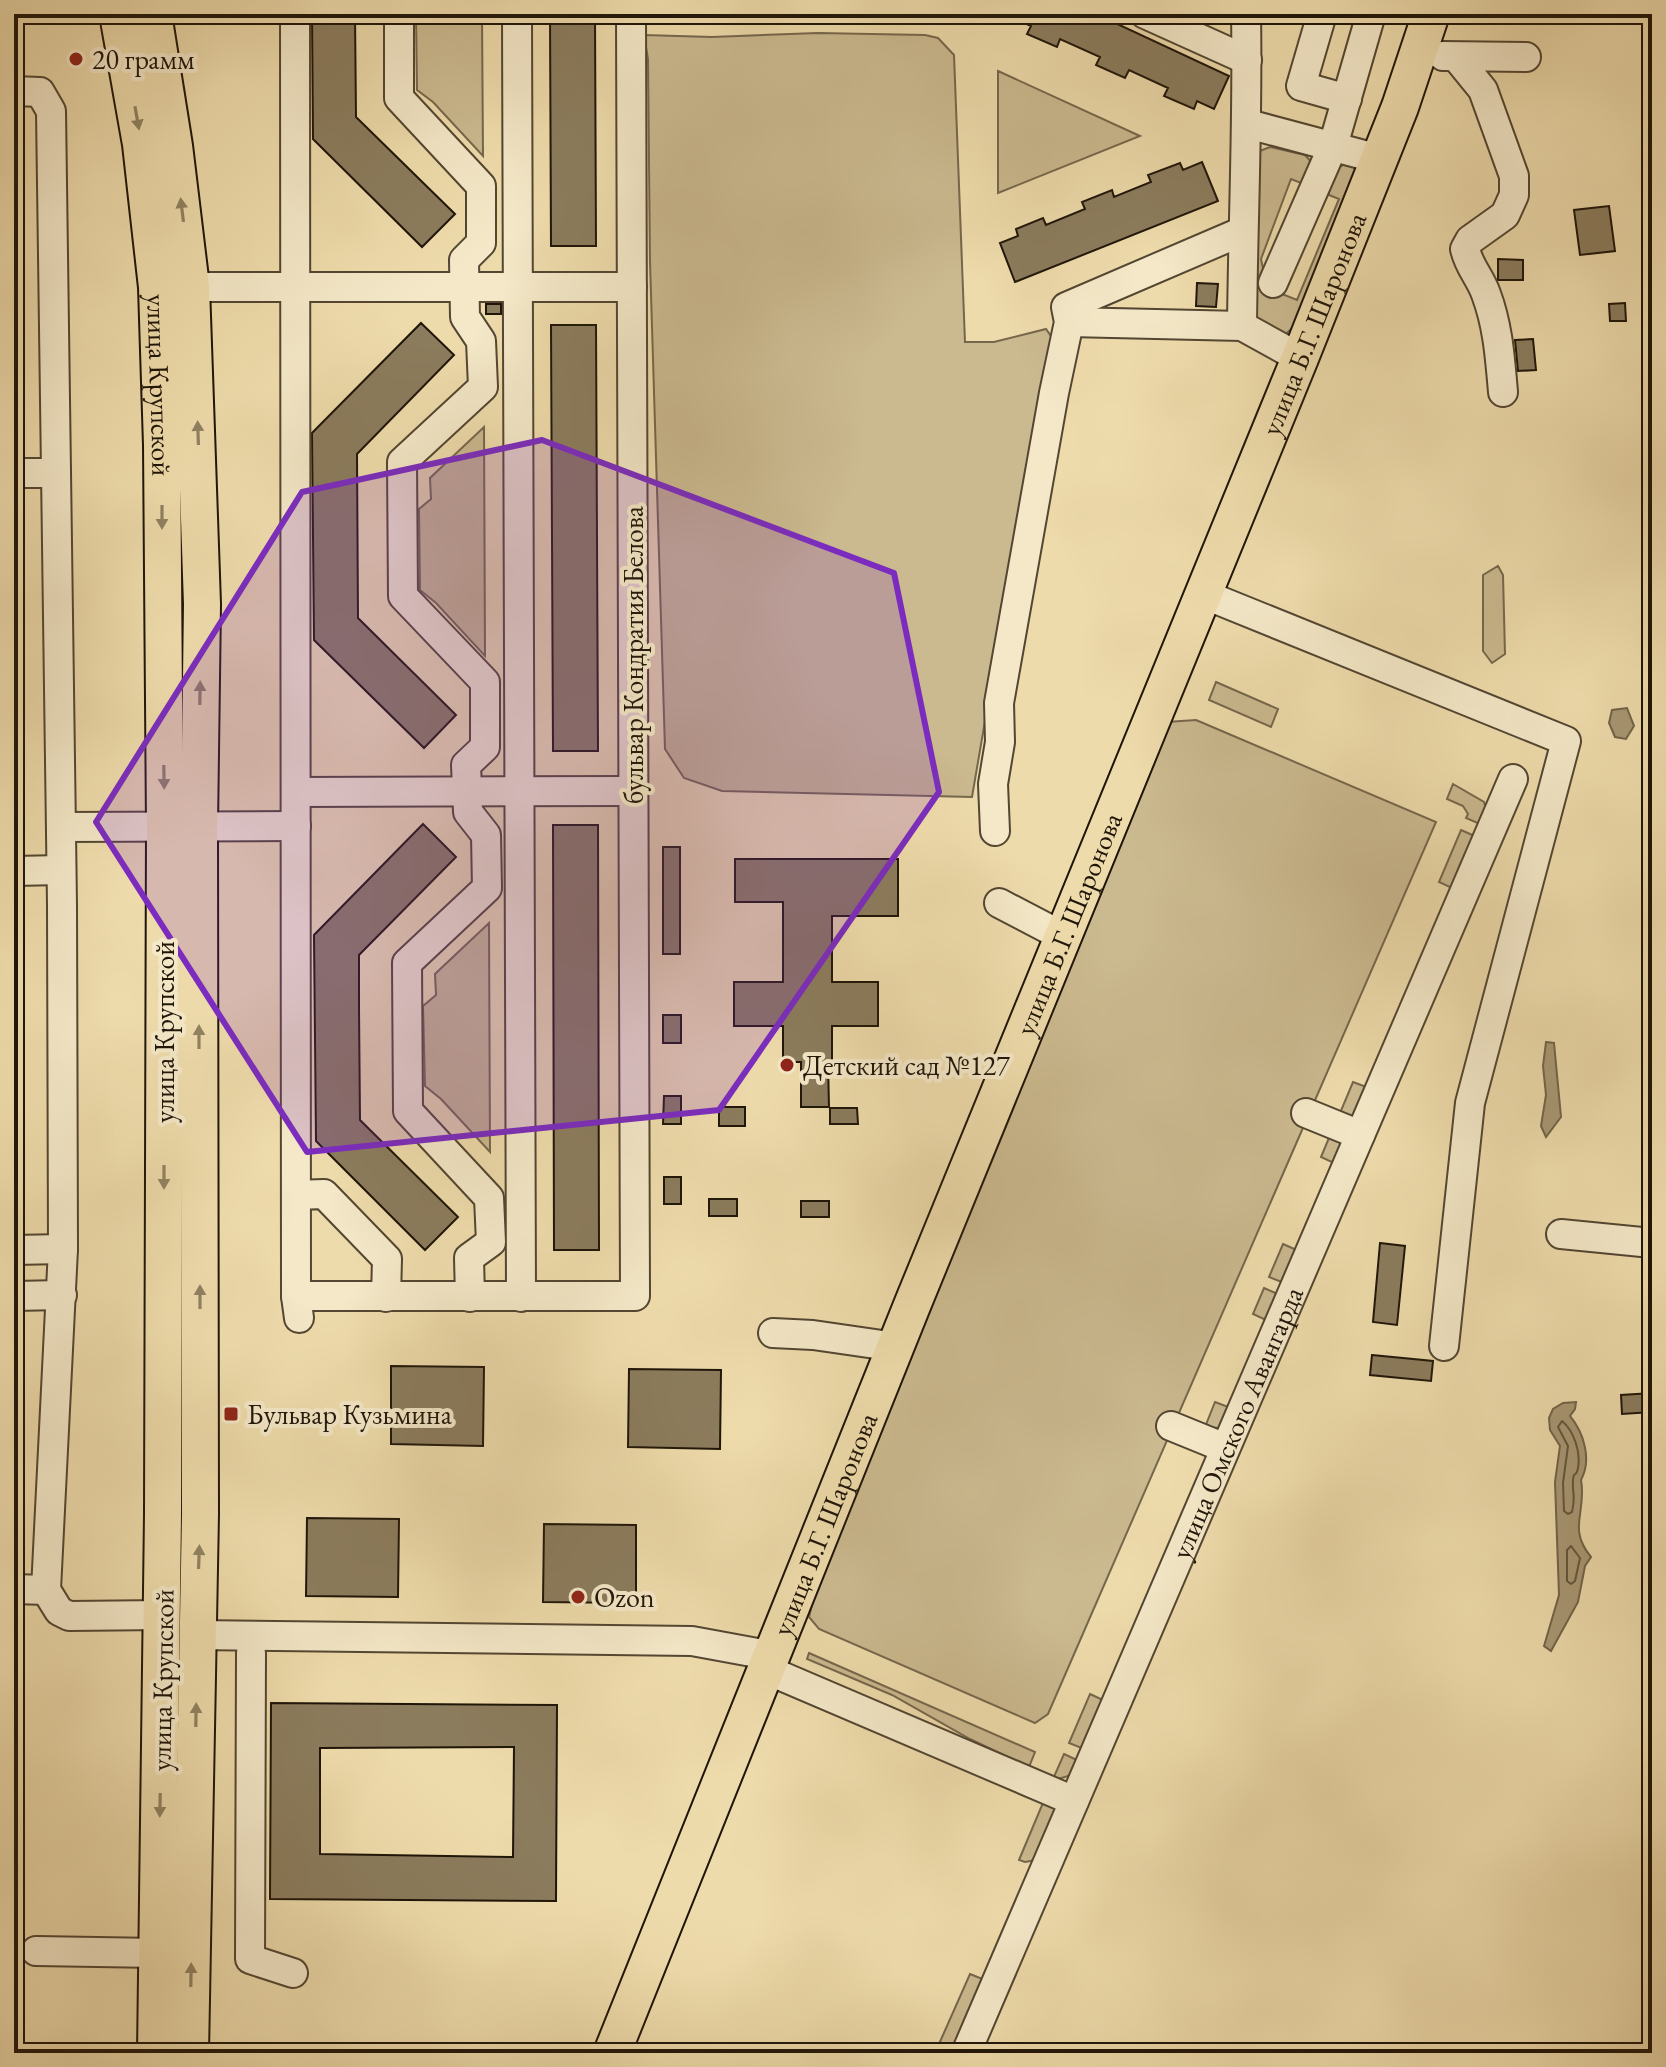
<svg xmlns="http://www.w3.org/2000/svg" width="1666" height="2067" font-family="'EB Garamond',serif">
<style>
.green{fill:#cbb98f;stroke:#75674c;stroke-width:2}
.water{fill:#a89874;stroke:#716449;stroke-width:2}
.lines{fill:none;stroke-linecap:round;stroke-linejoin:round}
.shore{stroke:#64563e;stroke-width:2}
.building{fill:#8b7c5d;stroke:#1f1509;stroke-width:2;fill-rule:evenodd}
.minor-casing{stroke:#534632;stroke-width:32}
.major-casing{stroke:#1f1509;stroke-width:40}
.minor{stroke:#f4e8c8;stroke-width:28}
.major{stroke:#eedbab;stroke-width:36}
.oneway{fill:#918262}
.marked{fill:#7b2cbf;fill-opacity:0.2;stroke:#7b2cbf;stroke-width:6;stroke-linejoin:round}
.poi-dot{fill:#8f2418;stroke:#f4e8c8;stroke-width:3}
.labels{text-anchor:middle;stroke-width:8;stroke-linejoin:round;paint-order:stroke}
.poi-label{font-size:28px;fill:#1f1509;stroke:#f4e8c8;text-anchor:start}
.street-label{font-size:28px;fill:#1f1509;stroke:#f4e8c8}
</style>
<rect width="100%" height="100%" fill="#eedbab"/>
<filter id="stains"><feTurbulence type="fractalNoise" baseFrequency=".0025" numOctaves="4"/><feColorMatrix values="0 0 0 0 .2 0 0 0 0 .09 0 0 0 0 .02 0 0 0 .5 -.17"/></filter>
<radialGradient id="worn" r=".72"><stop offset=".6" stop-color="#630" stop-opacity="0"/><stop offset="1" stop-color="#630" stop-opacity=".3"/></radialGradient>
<path class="green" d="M416,14H482L483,156L433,102L417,90Z
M818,33L925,35L938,38L954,55L965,342H994L1046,329L1055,342L1021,511L972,797L722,791L684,778L665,749L650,262L648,59L644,35L712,37Z
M998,71L1140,136L998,193Z
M1270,147L1305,155L1314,165L1310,179L1301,183L1291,179L1261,259L1267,288L1297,300L1339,199L1329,195V192L1335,171L1344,164H1352L1359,171L1294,326L1287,333H1273L1256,320L1257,152Z
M484,427L485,656L436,603L420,590L419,509L431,499L430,478Z
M1498,566L1503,575L1505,654L1492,663L1483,651V575Z
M1216,682L1278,709L1271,727L1209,700Z
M1196,720L1436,822L1048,1714L1035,1723L819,1629L809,1617L813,1600L1167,722Z
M1453,784L1484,802L1487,812L1482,825L1466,818L1468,814L1463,806L1447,799Z
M1461,830L1477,837L1454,889L1439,882Z
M489,923L490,1152L441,1099L425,1086L423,1006L436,995L435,974Z
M1353,1082L1369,1088L1355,1120L1340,1113Z
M1331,1133C1345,1143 1342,1149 1336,1164L1321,1157Z
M1283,1244L1299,1251L1284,1283L1269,1277Z
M1264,1288L1280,1295L1268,1321L1253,1314Z
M1215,1402L1231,1408L1224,1423L1218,1428L1205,1427Z
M809,1653L1035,1752L1029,1767L970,1739L892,1695L807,1659Z
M1090,1694L1105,1701L1084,1749L1069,1743Z
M1064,1754L1079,1761C1073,1775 1069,1778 1053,1779Z
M1045,1798L1057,1806V1813L1036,1860L1025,1862L1019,1860Z
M970,1974L985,1980L954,2053H935Z"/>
<path class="water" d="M1627,708L1634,726L1626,739L1615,737L1609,723L1612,710Z
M1546,1042L1554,1043L1561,1117L1546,1137L1541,1126L1546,1095L1543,1066Z
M1576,1402L1575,1409L1570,1416C1584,1433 1592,1460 1581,1480C1587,1512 1567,1528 1591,1557L1585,1566L1578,1602L1551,1651L1544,1646L1559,1595L1555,1482L1560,1446L1550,1430L1549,1418L1553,1409L1563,1403Z"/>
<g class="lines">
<path class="shore" d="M1562,1421C1574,1431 1581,1452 1578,1468C1576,1479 1574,1469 1573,1480C1572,1493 1576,1496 1572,1512L1568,1514L1564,1511L1563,1483L1568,1446L1558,1427Z
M1571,1546L1580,1558L1575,1581L1571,1584L1567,1581V1550Z"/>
</g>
<path class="building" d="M312,14H355L356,117L455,214L422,247L313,139Z
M550,14H595L596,246H551Z
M1005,14H1096L1229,76L1214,109L1197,101L1194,109L1164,96L1168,88L1129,70L1125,78L1096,65L1100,57L1060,39L1057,47L1027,34L1031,26Z
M1202,162L1218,201L1015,282L1000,243L1018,236L1016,229L1043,218L1046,225L1085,209L1082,202L1112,190L1114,197L1151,182L1148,175L1180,163L1183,170Z
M1609,206L1615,251L1580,255L1574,210Z
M1498,259L1523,260V280H1498Z
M1197,283L1218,284L1216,307L1196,306Z
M1625,303L1626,321H1610L1609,304Z
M486,304H501V314H486Z
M421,323L454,355L357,454L358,618L456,715L424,748L314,640L312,433Z
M551,325H596L598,751H553Z
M1533,339L1536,370L1518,371L1515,340Z
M423,824L456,857L359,955V1009L360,1120L458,1217L425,1250L316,1141L314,935Z
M553,825H598L599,1250H554Z
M663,847H680V954H663Z
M735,859H898V916H832V982H878V1026H832V1062H828L829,1107H801V1062H783V1026H734V982H783V902H735Z
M663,1015H681V1043H663Z
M664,1096H681V1124H663Z
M719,1107H745V1126H719Z
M830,1108H857L858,1124H830Z
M664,1177H681V1204H664Z
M709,1199H737V1216H709Z
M801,1201H829V1217H801Z
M1380,1243L1405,1246L1397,1325L1373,1322Z
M1372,1355L1433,1361L1431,1381L1370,1375Z
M391,1366L484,1367L483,1446L391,1444Z
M629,1369L721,1370L720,1449L628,1447Z
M1652,1393V1412L1622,1414L1621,1395Z
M307,1518L399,1519L398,1597L306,1596Z
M544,1524L636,1525V1603L543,1602Z
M271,1703L557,1705L556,1901L270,1899ZM514,1747L513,1857L320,1854V1748Z"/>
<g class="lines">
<g class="minor-casing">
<g id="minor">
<path d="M295,14L296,1296L299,1318"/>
<path d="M399,14V98L481,186V243L464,260L465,317L481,341L483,387L402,462L403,596L485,682V747L466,765L468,812L486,835L487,888L407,963L408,1111L489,1198L491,1242L469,1258L470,1297"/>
<path d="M517,14L521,1297"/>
<path d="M1145,14L1247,60"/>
<path d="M1322,14L1301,86L1347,99"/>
<path d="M1443,56L1526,57"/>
<path d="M1457,58L1483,90L1514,176V195L1505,215L1470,240L1465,249C1469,267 1480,277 1486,294C1498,326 1500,358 1503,392"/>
<path d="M14,91L40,92L51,111L62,905L63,1249L46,1590L59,1611L69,1616L163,1615"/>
<path d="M1248,124L1379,159"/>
<path d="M1273,283L1333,146L1371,14"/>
<path d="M173,287H632"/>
<path d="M1069,322L1242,326L1300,358"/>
<path d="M1242,326C1243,221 1248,118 1246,14"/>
<path d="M14,473H56"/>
<path d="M1203,594L1566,741L1470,1103L1444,1346"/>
<path d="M296,792L634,791"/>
<path d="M61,827L296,826"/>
<path d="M995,831L993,784L1000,742L999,703L1054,393L1069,322L1066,307L1243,231"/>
<path d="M14,871L61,870"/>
<path d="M999,903L1064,937"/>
<path d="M1306,1113L1360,1135"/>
<path d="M296,1195L324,1194L387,1259L386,1297"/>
<path d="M1561,1234L1652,1243"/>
<path d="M14,1250L63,1249"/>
<path d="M14,1296L62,1295"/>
<path d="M296,1296H635L631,14"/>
<path d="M773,1333L813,1335L896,1347"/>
<path d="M1171,1426L1225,1448"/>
<path d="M14,1589L46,1590"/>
<path d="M197,1635L692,1641L773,1656"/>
<path d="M251,1653L250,1959L293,1973"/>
<path d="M767,1670L1074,1801"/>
<path d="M36,1951L158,1953"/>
<path id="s1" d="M966,2053L1513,779"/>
</g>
</g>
<g class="major-casing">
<g id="major">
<path id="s2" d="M118,14L141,144L157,287L162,445L165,827L163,1514L156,2053"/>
<path d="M153,14L174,146L191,287L202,604L199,827L200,1514L190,2053"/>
<path id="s3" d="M612,2053L913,1303L1300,358L1400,107L1431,14"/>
</g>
</g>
<use href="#minor" class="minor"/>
<use href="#major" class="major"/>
</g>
<defs><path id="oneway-solid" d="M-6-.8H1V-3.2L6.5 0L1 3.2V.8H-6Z" transform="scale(2)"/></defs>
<g class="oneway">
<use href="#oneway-solid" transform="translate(137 118) rotate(80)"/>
<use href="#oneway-solid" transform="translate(182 210) rotate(-97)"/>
<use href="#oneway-solid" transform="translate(198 433) rotate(-92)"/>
<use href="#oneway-solid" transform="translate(162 517) rotate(90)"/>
<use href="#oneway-solid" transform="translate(200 693) rotate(-89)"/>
<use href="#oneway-solid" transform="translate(164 777) rotate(89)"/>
<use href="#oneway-solid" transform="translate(199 1037) rotate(-90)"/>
<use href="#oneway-solid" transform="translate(164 1177) rotate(90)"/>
<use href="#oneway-solid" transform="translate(200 1297) rotate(-90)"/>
<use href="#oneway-solid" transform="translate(199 1557) rotate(-88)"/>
<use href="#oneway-solid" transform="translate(196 1715) rotate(-89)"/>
<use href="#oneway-solid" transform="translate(160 1805) rotate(91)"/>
<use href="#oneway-solid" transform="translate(191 1975) rotate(-89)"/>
</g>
<path class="marked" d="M542,440L894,573L939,792L719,1110L307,1152L96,822L302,492Z"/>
<g class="poi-dot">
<circle cx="76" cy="59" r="8"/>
<circle cx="787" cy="1065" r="8"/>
<rect x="223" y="1406" width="16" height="16" rx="4"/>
<circle cx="578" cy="1597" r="8"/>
</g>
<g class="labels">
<g class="poi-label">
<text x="92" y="69">20 грамм</text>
<text x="803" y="1075">Детский сад №127</text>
<text x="247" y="1424">Бульвар Кузьмина</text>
<text x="594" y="1607">Ozon</text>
</g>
<g class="street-label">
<text dy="10" stroke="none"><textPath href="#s3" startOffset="1866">улица Б.Г. Шаронова</textPath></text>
<text dy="10" stroke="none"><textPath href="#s2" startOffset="374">улица Крупской</textPath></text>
<text transform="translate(633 655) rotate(-90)" y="10">бульвар Кондратия Белова</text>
<text dy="10" stroke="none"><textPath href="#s3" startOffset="1218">улица Б.Г. Шаронова</textPath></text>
<text transform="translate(164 1032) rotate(-90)" y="10">улица Крупской</text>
<text dy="10" stroke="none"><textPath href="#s1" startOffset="686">улица Омского Авангарда</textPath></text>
<text dy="10" stroke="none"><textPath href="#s3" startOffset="570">улица Б.Г. Шаронова</textPath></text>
<text transform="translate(162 1680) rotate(-89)" y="10">улица Крупской</text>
</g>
</g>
<rect width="1666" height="2067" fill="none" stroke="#eedbab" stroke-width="48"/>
<rect x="16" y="16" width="1634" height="2035" fill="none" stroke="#1f1509" stroke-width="4"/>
<rect x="24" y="24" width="1618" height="2019" fill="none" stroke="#1f1509" stroke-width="2"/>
<rect width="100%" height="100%" filter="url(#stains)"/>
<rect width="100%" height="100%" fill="url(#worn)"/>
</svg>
